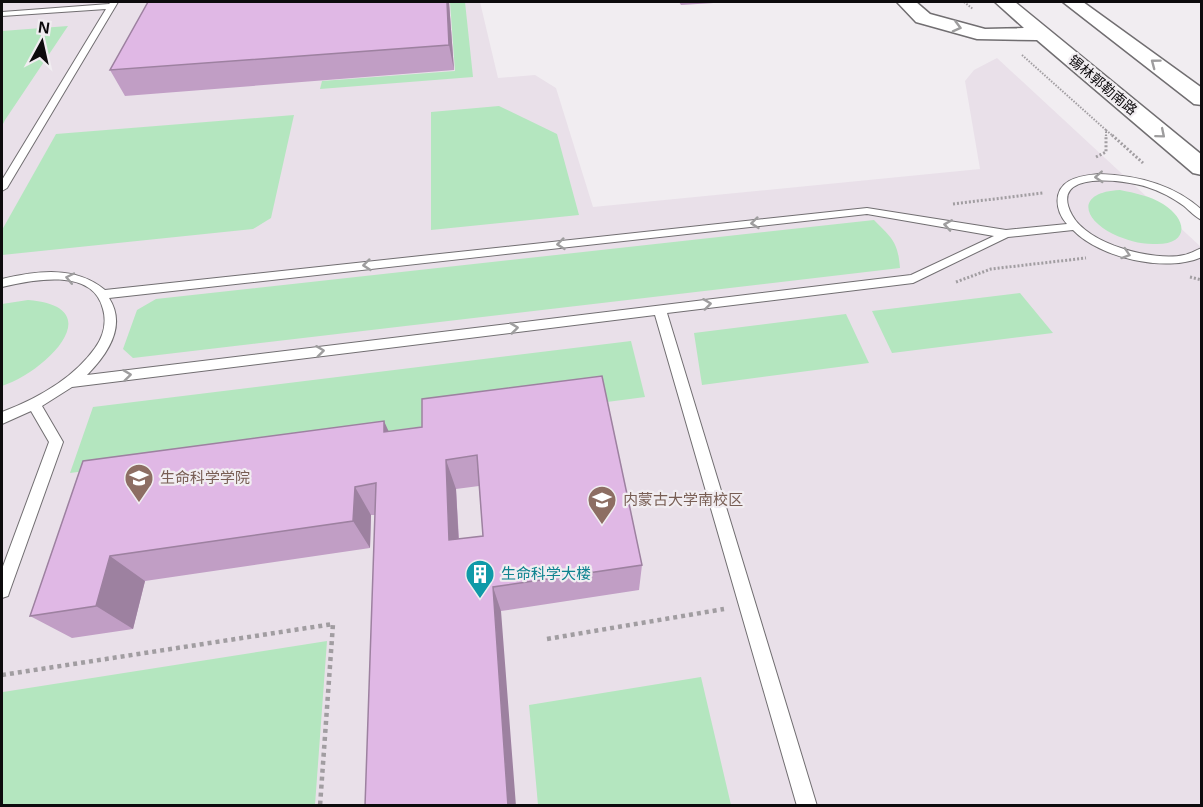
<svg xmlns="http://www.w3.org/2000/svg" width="1203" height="807" font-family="Arial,'Noto Sans SC',sans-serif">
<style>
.built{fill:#e9e0e9}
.green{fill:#b4e6bf}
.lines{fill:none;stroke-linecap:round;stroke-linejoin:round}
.lane-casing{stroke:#716e71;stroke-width:2}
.secondary-casing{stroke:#716e71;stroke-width:3}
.path-far2{stroke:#a19da1;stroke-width:2;stroke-dasharray:1.5 1.5;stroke-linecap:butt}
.path-far1{stroke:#a19da1;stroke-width:3;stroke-dasharray:2 2;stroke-linecap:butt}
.path{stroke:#a19da1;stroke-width:4.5;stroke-dasharray:4 4;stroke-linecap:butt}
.lane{fill:#fff;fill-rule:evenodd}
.secondary{fill:#fff;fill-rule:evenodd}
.wall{fill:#c19ec5;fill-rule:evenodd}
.shaded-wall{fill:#9d81a0}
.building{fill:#e0b8e5;stroke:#9d81a0;stroke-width:1.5;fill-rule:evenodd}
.oneway{stroke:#9e9d9e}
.labels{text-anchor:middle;stroke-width:4.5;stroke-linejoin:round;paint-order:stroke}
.far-street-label{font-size:14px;fill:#0d0b0d;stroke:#f1edf1}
.education-label{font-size:15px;fill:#785e54;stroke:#f1edf1;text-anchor:start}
.culture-label{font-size:15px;fill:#0d838f;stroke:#f1edf1;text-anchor:start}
</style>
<rect width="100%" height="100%" fill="#f1edf1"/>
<path class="built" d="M2,2H480L498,78L535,75L556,88L593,207L980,169L965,81L974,70L997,58L1201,247V805L2,806Z"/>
<path class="green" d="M450,2H465L473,77L320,89L322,81L455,71Z
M68,26L5,120L2,126V31Z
M499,106L557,134L579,215L431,230V112Z
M294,115L271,218L253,229L2,255V230L56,134Z
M1120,190C1135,193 1150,196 1163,204C1190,221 1188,246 1153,244C1139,244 1126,240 1113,234C1081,218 1077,192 1120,190Z
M874,220C892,238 898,242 900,268L133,358L123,349L137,310L156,299Z
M1020,293L1053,333L892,353L872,311Z
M28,300C113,307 44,373 2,386V304Z
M846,314L869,363L702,385L694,333Z
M631,341L645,397L70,473L93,407Z
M327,641L315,805H2V698L3,692Z
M701,677L731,805H538L529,705Z"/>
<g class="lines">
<g class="lane-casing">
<path id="lane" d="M111,2H118L7,188L2,191V180L106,9L2,16V12L109,4Z
M1098,174C1137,175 1173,184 1202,210V220C1195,217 1190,211 1184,206C1173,198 1160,191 1147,187C1126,180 1047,169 1072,215C1087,244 1154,262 1184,255C1190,254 1196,250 1202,248V257C1166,273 1100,258 1073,230L1008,237L913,283L667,313L817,806H797L655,315L72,387L42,406L63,442L10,590L8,596L2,598V569L49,442L31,411L2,424V412C36,399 73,379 95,348C103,337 107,323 103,309C93,267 32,280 2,287V279C36,271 75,265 105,290L867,208L1006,230L1067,224C1055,211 1053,190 1069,181C1078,176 1089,175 1098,174ZM867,214L994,236L911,275L87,375C107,355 127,326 109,298Z"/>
</g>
<g class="secondary-casing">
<path id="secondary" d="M897,2H916L930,14L985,29L1024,28L995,2H1015L1202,155V175L1193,173L1037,40L977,39L916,22Z
M1063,2H1083L1202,88V105L1194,104Z"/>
</g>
<path class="path-far2" d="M964,2L973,9
M1022,55L1106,130V136
M1106,130L1113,136"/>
<path class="path-far1" d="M1112,135L1143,163
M1096,157L1106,152V135
M953,204L1043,193
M1190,277L1202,280
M956,282L991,269L1086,258"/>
<path class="path" d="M547,639L724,609
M2,675L333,624L320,806"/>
<use href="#lane" class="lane"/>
<use href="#secondary" class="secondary"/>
</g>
<path class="wall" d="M449,2L454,70L125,96L110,70Z
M679,2H730L681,5Z
M422,399L642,565L639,590L501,611L375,515H371L370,548L145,581L133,629L72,638L30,616L83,461L389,432L422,427ZM479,486L483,536L459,539L456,489Z"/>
<path class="shaded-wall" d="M447,2H449L454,70L449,45Z
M384,421L398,452L384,432Z
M446,460L456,489L460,567L449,540Z
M355,487L371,515L370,548L353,521Z
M110,556L145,581L133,629L96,606Z
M493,587L501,611L516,806H508Z"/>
<path class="building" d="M148,2H447L449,45L110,70Z
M602,376L642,565L493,587L508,806H365L376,483L355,487L353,521L110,556L96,606L30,616L83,461L384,421V432L422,427V399ZM477,455L483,536L449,540L446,460Z"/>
<defs><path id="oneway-chevron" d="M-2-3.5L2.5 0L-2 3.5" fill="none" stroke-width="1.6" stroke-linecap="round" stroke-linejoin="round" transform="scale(1.5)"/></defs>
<g class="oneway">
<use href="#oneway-chevron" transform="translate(957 27) rotate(15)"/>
<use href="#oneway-chevron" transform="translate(1155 63) rotate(-143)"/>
<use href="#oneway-chevron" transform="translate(1161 134) rotate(40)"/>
<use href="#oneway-chevron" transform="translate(1099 177) rotate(177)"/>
<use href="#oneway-chevron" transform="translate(755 223) rotate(174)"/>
<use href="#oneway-chevron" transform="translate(948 225) rotate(-171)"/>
<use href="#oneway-chevron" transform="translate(561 244) rotate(174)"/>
<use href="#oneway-chevron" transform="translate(1126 254) rotate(18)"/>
<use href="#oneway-chevron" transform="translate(367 265) rotate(174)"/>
<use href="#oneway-chevron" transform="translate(70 278) rotate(-168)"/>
<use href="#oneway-chevron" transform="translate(707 304) rotate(-7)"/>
<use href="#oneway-chevron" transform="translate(514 328) rotate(-7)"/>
<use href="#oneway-chevron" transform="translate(320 351) rotate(-7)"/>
<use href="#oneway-chevron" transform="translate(127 375) rotate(-7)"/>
</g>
<defs>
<g id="university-pin" transform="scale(1.5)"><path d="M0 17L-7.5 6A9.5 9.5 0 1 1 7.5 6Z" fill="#8d6e63" stroke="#f1edf1"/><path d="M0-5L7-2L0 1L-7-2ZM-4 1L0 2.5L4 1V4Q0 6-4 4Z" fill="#fff"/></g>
<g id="building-pin" transform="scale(1.5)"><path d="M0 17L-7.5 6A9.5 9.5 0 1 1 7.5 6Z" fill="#0f9aa8" stroke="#f1edf1"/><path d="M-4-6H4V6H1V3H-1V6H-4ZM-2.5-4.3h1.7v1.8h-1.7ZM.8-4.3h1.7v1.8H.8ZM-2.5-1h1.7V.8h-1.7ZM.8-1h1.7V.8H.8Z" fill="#fff"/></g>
</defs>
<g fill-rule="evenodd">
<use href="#university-pin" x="139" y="478"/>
<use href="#university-pin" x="602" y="500"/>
<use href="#building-pin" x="480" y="574"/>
</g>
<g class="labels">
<g class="far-street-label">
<text transform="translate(1103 85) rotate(40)" y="5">锡林郭勒南路</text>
</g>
<g class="education-label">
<text x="160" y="483">生命科学学院</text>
<text x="623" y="505">内蒙古大学南校区</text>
</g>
<g class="culture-label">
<text x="501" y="579">生命科学大楼</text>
</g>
</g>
<rect width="1203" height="807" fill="none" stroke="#0d0b0d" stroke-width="6"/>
<g transform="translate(42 42) rotate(8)" stroke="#f1edf1" stroke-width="4.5" paint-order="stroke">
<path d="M0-4.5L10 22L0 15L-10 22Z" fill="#0d0b0d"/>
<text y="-9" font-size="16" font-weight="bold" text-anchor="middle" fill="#0d0b0d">N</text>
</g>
</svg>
